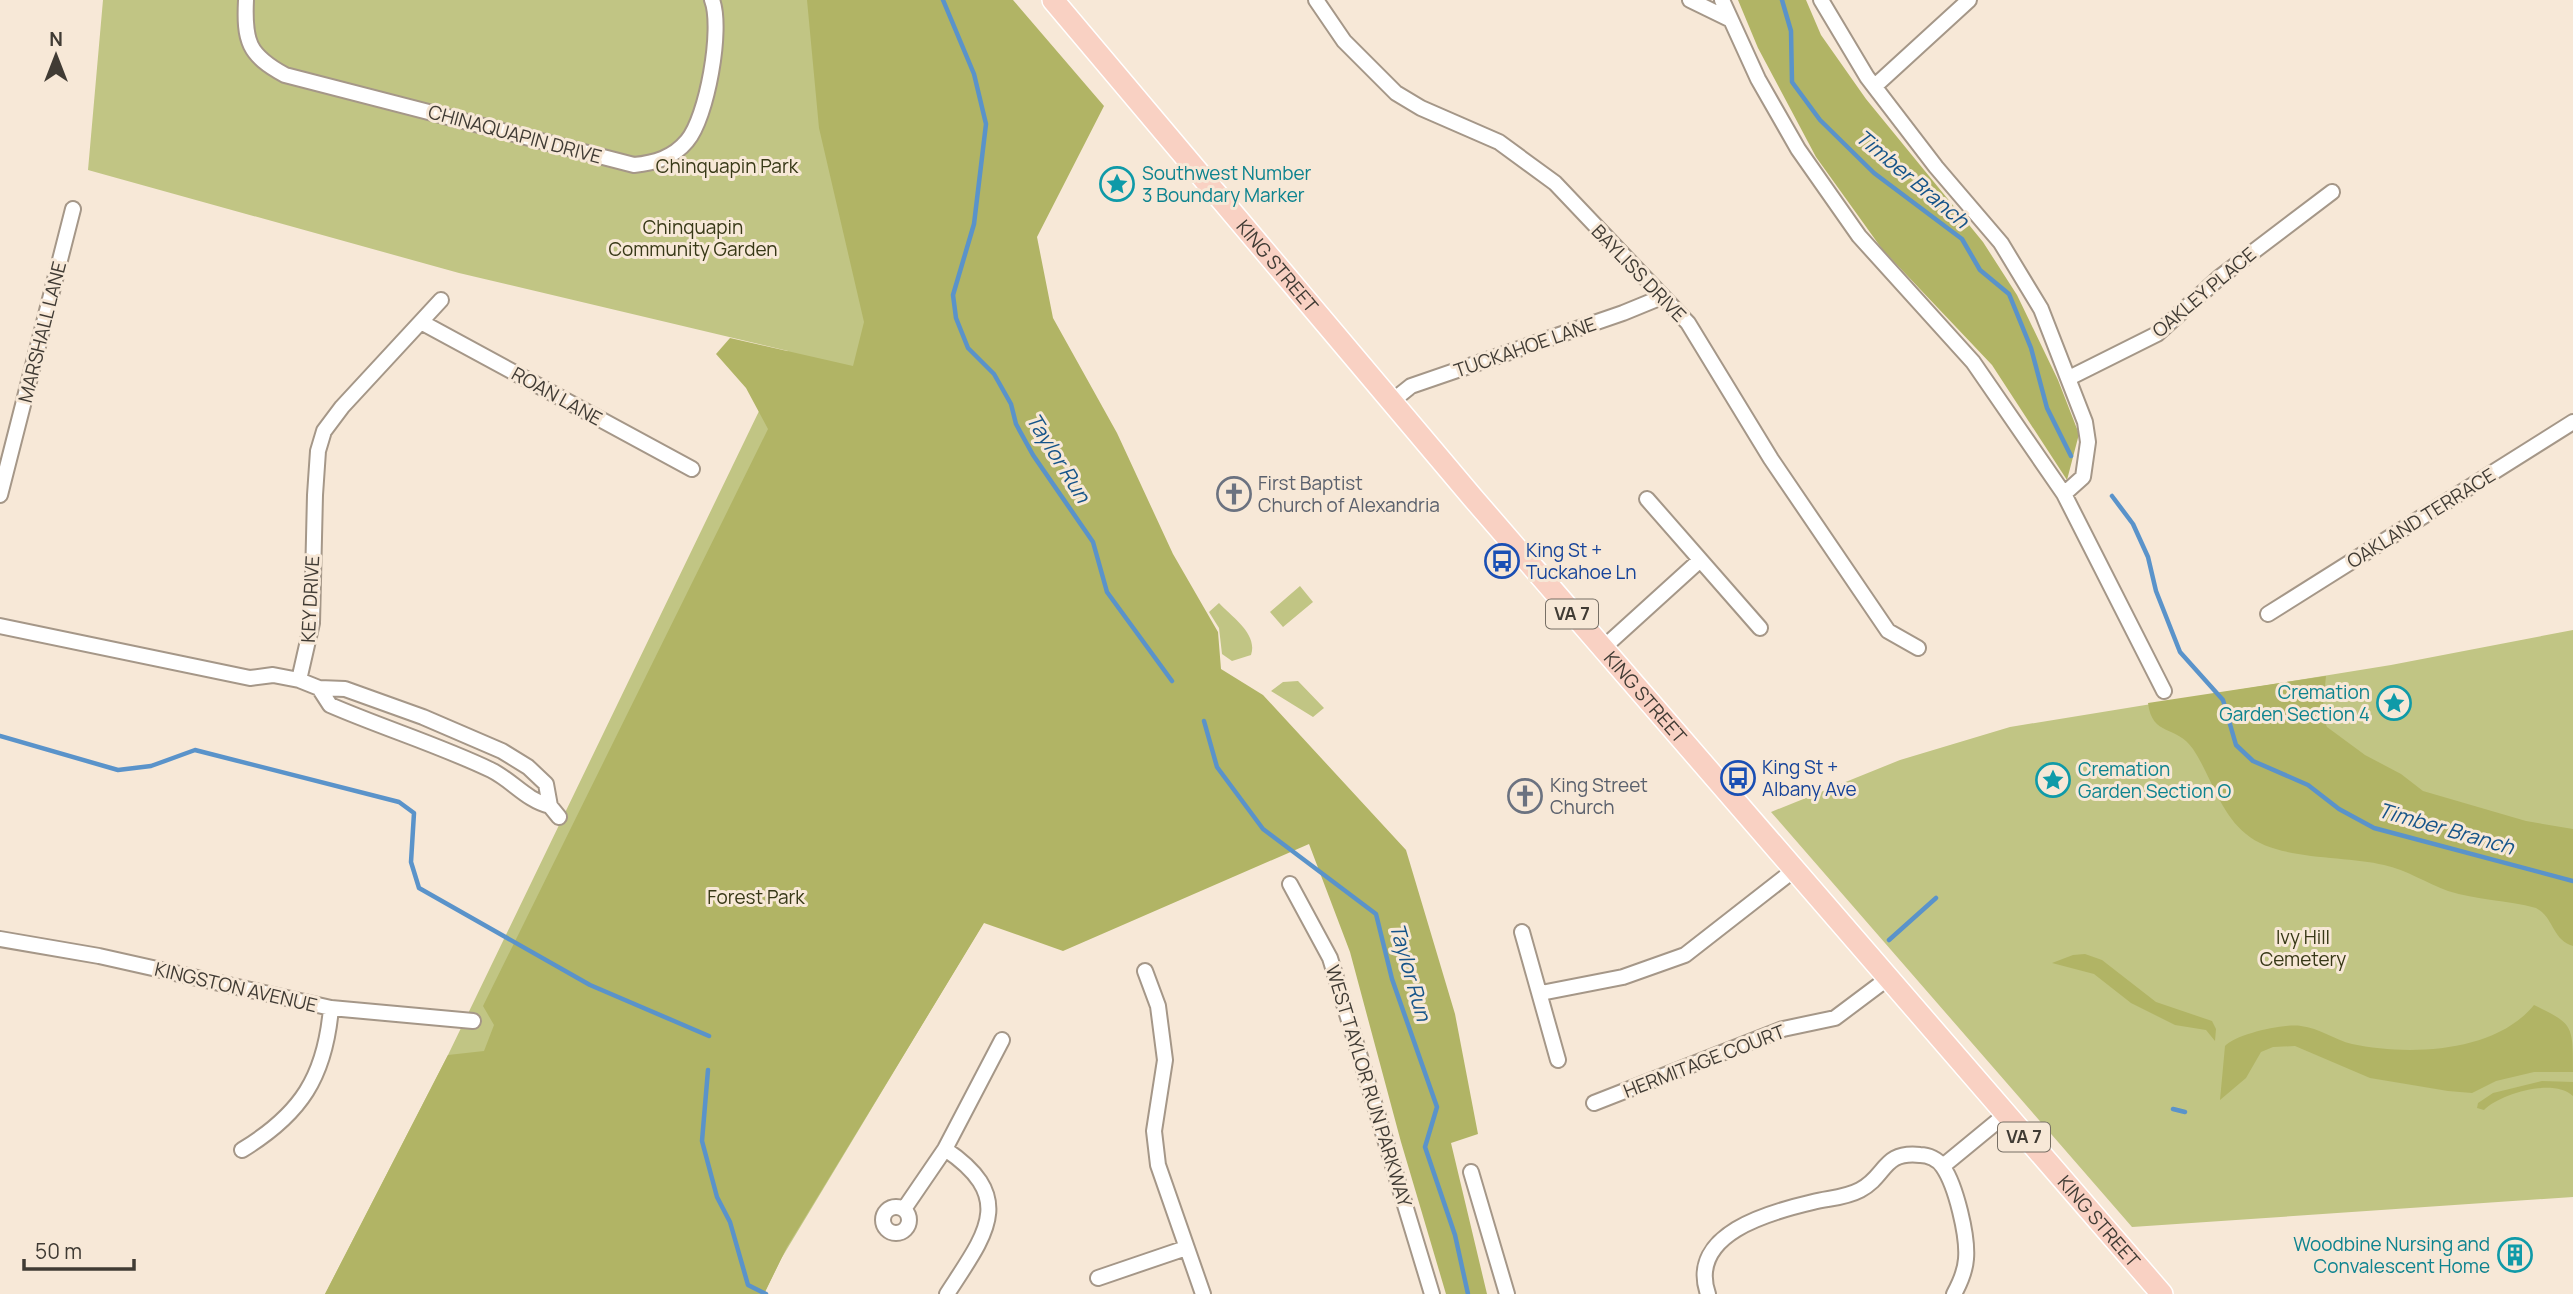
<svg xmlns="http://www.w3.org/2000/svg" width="2573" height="1294" font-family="Manrope,sans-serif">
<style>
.green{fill:#c1c584}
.forest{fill:#b1b465}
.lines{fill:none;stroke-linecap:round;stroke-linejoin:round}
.stream{stroke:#5a93ca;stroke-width:4.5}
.minor-casing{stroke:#a59788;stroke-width:18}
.primary-casing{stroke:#fff;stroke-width:24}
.minor{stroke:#fff;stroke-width:14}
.primary{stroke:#f9d1c3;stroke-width:21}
.labels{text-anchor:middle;stroke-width:6;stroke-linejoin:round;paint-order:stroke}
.shield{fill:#f7e8d7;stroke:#776f65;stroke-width:2}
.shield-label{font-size:18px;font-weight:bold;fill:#403b34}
.street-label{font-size:19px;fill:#403b34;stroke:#f7e8d7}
.park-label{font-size:19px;fill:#373816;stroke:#f7e8d7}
.culture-label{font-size:19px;fill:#0d838f;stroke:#f7e8d7;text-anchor:start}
.worship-label{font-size:19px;fill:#5b616d;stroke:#f7e8d7;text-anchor:start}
.transit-label{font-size:19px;fill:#164399;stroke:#f7e8d7;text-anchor:start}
.water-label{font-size:21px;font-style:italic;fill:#165489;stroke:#f7e8d7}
</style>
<rect width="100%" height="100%" fill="#f7e8d7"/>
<path class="green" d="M103,0H1013L828,619L984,922L781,1259L764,1294H325L448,1055L788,351L459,273L88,170Z
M1300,586L1313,602L1283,627L1270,612Z
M1219,603C1233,618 1258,634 1251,655L1232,661L1222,654L1219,628L1209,612Z
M2573,630V1197L2132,1227L1771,812L1900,760L2010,727L2391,665Z
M1298,681L1324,708L1313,717L1271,691L1283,682Z"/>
<path class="forest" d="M807,0H1013L1104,106L1037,237L1053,318L1117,433L1173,554L1218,632L1221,669L1263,695L1406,850L1455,1014L1478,1134L1451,1143L1487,1294H1446L1401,1142L1350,952L1309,844L1063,951L984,923L787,1247L764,1294H325L448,1055L484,1051L494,1025L483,1006L768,429L746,388L716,354L730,338L853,366L864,322L819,128Z
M1738,0H1806L1821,35L1866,99L1983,242L2017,295L2058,380L2079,434L2067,480L1992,365L1882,249L1816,157L1758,48Z
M2326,676L2322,715L2327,727L2365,755L2401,774L2423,791L2526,821L2573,829V946C2552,940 2554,917 2536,908C2507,900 2476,900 2448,891C2426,883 2407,870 2384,865C2344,855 2277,861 2246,834C2220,813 2211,776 2193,749C2177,725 2152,737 2148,703Z
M2085,954L2102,960L2156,1002L2212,1021L2216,1029L2215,1041L2206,1030L2175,1025L2131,1003L2094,974L2052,963L2073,955Z
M2534,1005C2573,1024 2573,1024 2573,1072H2534L2496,1081L2472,1093L2448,1091L2370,1078L2295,1046L2273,1047L2261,1052L2246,1078L2220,1100L2225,1046C2236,1034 2285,1023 2301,1026C2319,1028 2335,1040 2352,1044C2408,1056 2495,1053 2534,1005Z
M2542,1081L2573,1082V1096C2554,1078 2501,1093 2484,1110L2477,1108L2478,1103L2493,1093Z"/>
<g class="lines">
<path class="stream" d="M943,0L974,74L986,124L974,224L953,295L956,318L968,348L994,374L1011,404L1016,424L1033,455L1093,542L1107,592L1172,681
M1782,0L1791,31L1792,82L1820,120L1874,173L1962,239L1980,270L2009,294L2031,348L2047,408L2071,456
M2112,496L2133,524L2148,557L2156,591L2180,652L2223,700L2236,745L2253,761L2308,785L2339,809L2374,828L2573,881
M1204,721L1217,767L1263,829L1376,914L1392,979L1437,1107L1425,1147L1455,1235L1468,1294
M0,736L118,770L151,766L195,750L399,802L414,813L411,862L419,888L590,985L709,1036
M1889,940L1936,898
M708,1070L702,1141L717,1197L730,1222L748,1285L766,1294
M2173,1109L2185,1112"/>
<g class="minor-casing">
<path id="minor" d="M246,0C244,41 248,55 285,75L634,165C654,163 673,158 687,141C707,118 723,28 712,0
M1316,0L1344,41L1396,93L1421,108L1499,142L1555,183L1688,323L1771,459L1888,631L1918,648
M1690,0L1729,19
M1722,0L1758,79L1798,149L1859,236L1973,362L2064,494L2164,691
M1821,0L1867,77L1936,167L2001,243L2041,309L2085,422L2088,442L2083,477L2064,494
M1875,86L1969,0
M421,322L692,469
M2069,378L2157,334L2220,277L2332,192
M1391,402L1411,386L1623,313L1662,297
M0,495L73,209
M1647,499L1760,628
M2268,614L2573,422
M0,626L250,678L273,675L299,680L319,688L345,689L423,717L502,751L528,767L546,784L550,806L559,817
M1602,649L1699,561
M299,680L312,623L315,495L318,451L324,431L342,407L441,300
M319,688L330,705C383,728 439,745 491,770C513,781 526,800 550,806
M1290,884L1330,958L1432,1294
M1522,932L1558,1060
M0,939L99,956L331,1008L473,1021
M1145,971L1158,1006L1165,1060L1154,1131L1158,1165L1203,1294
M1541,993L1623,977L1685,955L1794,870
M1594,1103L1783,1029L1835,1018L1887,979
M945,1149C1018,1198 985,1235 947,1294
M242,1150C301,1114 325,1077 331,1008
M1943,1166L2005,1115
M1471,1172L1507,1294
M883 1220a13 13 0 1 1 26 0a13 13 0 1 1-26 0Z
M904,1209L945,1149L1002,1040
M1098,1278L1186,1248
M1708,1294C1687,1234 1770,1212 1813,1202C1829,1198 1845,1198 1860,1190C1887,1176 1882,1151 1920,1155C1928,1155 1938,1159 1943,1167C1956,1186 1968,1236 1966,1259C1965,1272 1960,1283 1954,1294"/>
</g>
<g class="primary-casing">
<g id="primary">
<path id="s1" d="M1053,0L1473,498L2162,1294"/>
</g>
</g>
<use href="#minor" class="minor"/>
<use href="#primary" class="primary"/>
</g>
<defs>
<g id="sight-ring" transform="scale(1.75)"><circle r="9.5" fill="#f7e8d7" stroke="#0f9aa8" stroke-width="1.5"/><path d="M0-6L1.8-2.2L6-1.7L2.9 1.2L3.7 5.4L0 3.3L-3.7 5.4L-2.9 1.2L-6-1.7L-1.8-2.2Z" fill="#0f9aa8"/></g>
<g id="church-ring" transform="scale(1.75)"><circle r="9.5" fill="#f7e8d7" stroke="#6b7280" stroke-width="1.5"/><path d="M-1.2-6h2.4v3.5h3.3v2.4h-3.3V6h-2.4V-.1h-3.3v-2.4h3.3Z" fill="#6b7280"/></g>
<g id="bus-ring" transform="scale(1.75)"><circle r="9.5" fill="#f7e8d7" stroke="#1a4fb4" stroke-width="1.5"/><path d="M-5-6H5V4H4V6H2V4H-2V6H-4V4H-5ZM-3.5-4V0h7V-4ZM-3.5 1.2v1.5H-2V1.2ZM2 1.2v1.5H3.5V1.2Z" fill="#1a4fb4"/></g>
<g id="building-ring" transform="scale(1.75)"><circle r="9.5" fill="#f7e8d7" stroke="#0f9aa8" stroke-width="1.5"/><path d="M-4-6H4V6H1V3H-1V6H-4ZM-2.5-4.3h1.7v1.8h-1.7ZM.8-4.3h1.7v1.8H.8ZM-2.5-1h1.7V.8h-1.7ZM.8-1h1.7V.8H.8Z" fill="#0f9aa8"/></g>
</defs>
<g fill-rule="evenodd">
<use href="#sight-ring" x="1117" y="184"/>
<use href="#church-ring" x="1234" y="494"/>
<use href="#bus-ring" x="1502" y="561"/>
<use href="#sight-ring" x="2394" y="703"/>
<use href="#bus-ring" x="1738" y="778"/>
<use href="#sight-ring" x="2053" y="780"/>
<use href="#church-ring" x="1525" y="796"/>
<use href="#building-ring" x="2515" y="1255"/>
</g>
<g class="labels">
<g class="shield">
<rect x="1546" y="599.5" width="52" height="29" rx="5"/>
<rect x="1998" y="1122.5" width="52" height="29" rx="5"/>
</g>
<g class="shield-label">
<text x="1572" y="620">VA 7</text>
<text x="2024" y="1143">VA 7</text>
</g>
<g class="street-label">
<text transform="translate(515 134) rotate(15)" y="7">CHINAQUAPIN DRIVE</text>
<text dy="7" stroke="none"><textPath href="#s1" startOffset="348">KING STREET</textPath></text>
<text transform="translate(1639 273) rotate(46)" y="7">BAYLISS DRIVE</text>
<text transform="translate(2204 292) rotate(-40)" y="7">OAKLEY PLACE</text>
<text transform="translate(42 332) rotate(-76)" y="7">MARSHALL LANE</text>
<text transform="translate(1525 347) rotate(-19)" y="7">TUCKAHOE LANE</text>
<text transform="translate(557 396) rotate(29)" y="7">ROAN LANE</text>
<text transform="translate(2421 518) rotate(-32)" y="7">OAKLAND TERRACE</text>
<text transform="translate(310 599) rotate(-87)" y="7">KEY DRIVE</text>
<text dy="7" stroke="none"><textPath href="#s1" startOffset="915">KING STREET</textPath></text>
<text transform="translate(236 987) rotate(13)" y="7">KINGSTON AVENUE</text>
<text transform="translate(1704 1061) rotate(-21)" y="7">HERMITAGE COURT</text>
<text transform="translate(1369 1086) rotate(73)" y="7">WEST TAYLOR RUN PARKWAY</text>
<text dy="7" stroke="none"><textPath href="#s1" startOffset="1608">KING STREET</textPath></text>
</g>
<g class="park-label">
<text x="727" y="173">Chinquapin Park</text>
<text x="693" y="234">Chinquapin<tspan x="693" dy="22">Community Garden</tspan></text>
<text x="756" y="904">Forest Park</text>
<text x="2303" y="944">Ivy Hill<tspan x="2303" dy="22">Cemetery</tspan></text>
</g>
<g class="culture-label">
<text x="1142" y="180">Southwest Number<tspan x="1142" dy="22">3 Boundary Marker</tspan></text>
<text x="2370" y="699" text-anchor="end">Cremation<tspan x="2370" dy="22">Garden Section 4</tspan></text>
<text x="2078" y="776">Cremation<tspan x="2078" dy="22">Garden Section O</tspan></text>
<text x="2490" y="1251" text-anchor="end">Woodbine Nursing and<tspan x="2490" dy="22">Convalescent Home</tspan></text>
</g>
<g class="worship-label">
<text x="1258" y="490">First Baptist<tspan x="1258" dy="22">Church of Alexandria</tspan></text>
<text x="1550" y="792">King Street<tspan x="1550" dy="22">Church</tspan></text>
</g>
<g class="transit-label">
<text x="1526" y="557">King St +<tspan x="1526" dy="22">Tuckahoe Ln</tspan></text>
<text x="1762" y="774">King St +<tspan x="1762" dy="22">Albany Ave</tspan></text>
</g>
<g class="water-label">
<text transform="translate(1912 179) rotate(40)" y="7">Timber Branch</text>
<text transform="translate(1058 458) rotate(58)" y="7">Taylor Run</text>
<text transform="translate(2446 829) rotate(16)" y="7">Timber Branch</text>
<text transform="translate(1410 972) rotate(74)" y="7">Taylor Run</text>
</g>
</g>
<g transform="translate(56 56)" stroke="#f7e8d7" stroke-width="5" paint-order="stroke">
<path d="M0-5L12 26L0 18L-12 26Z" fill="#403b34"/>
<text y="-10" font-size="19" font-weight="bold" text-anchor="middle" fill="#403b34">N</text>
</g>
<path d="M24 1259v10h110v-10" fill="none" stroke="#403b34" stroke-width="3.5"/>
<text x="35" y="1259" font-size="21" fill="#403b34" stroke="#f7e8d7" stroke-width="5" paint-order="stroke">50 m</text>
</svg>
